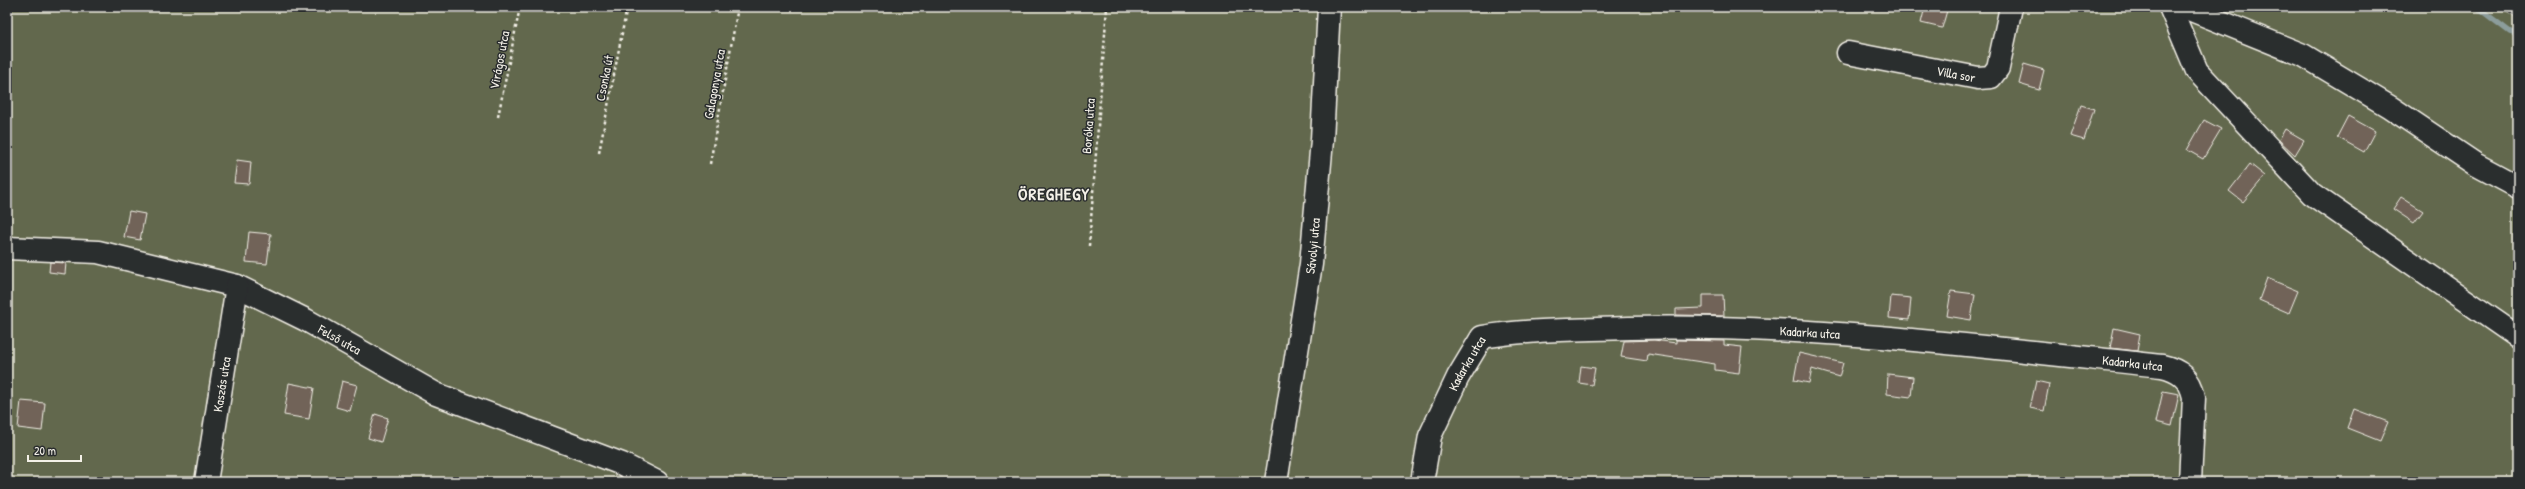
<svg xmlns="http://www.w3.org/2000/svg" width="2525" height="489" font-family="'Patrick Hand',sans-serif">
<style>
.green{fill:#62684e;stroke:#abac9b}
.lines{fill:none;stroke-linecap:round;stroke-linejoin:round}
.stream{stroke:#8c9d9c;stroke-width:5.5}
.building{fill:#716358;stroke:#f4f1e8}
.minor-casing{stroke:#f4f1e8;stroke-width:25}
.path{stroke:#f4f1e8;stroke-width:2.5;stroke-dasharray:3 3;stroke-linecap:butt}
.minor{stroke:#2a2d2e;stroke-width:22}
.labels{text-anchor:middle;stroke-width:3;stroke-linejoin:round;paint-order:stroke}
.street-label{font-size:13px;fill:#f4f1e8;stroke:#2a2d2e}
.district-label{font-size:17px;font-weight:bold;letter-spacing:1px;fill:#f4f1e8;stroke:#2a2d2e}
</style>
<rect width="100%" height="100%" fill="#2a2d2e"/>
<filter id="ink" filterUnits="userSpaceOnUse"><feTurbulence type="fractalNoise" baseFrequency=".025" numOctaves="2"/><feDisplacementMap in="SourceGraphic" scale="8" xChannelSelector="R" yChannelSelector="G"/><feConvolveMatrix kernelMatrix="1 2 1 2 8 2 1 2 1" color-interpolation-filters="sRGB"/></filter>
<g filter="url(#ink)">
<path class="green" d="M7,7H2499L2518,20V482H7Z"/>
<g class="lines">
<path class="stream" d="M2477,7L2510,32L2518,34"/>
</g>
<path class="building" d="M1925,7H1948L1942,28L1921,23Z
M2024,64L2044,70L2039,90L2019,84Z
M2081,105L2094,109L2084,140L2070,136Z
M2348,116L2375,131L2364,152L2337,137Z
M2204,120L2221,129L2203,159L2187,150Z
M2285,129L2304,140L2295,155L2279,140Z
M237,160L251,162L249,184L234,183Z
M2250,164L2265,176L2243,202L2229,191Z
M2401,197L2423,211L2414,223L2393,209Z
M129,211L145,214L140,240L124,237Z
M249,232L271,234L267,264L246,262Z
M50,262L66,263L65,274L49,272Z
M2267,278L2298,291L2289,313L2259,300Z
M1951,291L1975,294L1971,320L1947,316Z
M1703,295H1723L1724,316L1676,315V309L1703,308Z
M1891,296L1911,298L1909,320L1889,318Z
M2114,328L2140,334L2137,351L2110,348Z
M1654,340L1676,343V340L1724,341V345L1742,347L1739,373L1715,370V364L1648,354L1647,361L1621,357L1624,341Z
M1799,353L1843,363L1839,377L1812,369L1809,383L1794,380Z
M1581,366L1595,368L1592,385L1579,383Z
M1888,374L1913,377L1911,397L1887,394Z
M342,381L357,385L350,411L336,407Z
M2036,381L2049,384L2044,411L2030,408Z
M289,383L314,388L309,419L284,415Z
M2163,391L2179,394L2172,426L2156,422Z
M21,401L45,403L42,431L18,428Z
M2354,409L2388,422L2380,441L2347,428Z
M375,414L388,418L381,442L368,438Z"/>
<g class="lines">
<g class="minor-casing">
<g id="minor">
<path d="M2170,7L2197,71L2312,194L2518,337"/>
<path d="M2184,7L2303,55L2390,107L2475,164L2518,187"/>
<path id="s1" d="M1848,53L1978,78L1991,77L1998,68L2011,7"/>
<path id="s2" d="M7,248L98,252L237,286L306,320L436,394L622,464L657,482"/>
<path id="s3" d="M206,482L237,286"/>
<path id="s4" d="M1276,482L1311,264L1322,140L1329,7"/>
<path id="s5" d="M1422,482L1430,436L1458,377L1482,337C1531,329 1580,330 1629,328C1807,324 1985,347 2162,366C2180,370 2190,378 2194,397L2190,482"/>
</g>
</g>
<path class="path" d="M498,117L520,7
M599,153L627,7
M710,164L738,7
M1089,246L1107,7"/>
<use href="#minor" class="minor"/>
</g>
</g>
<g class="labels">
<g class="street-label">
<text transform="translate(499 60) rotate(-79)" y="5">Virágos utca</text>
<text dy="5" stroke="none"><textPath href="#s1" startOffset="110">Villa sor</textPath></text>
<text transform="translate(604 78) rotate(-79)" y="5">Csonka út</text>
<text transform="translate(714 84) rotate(-80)" y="5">Galagonya utca</text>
<text transform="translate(1088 126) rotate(-86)" y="5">Boróka utca</text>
<text dy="5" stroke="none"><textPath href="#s4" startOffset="239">Sávolyi utca</textPath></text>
<text dy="5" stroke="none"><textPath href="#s5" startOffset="487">Kadarka utca</textPath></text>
<text dy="5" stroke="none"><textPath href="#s2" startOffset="350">Felső utca</textPath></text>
<text dy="5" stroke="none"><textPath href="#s5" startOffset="811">Kadarka utca</textPath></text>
<text dy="5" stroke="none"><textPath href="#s5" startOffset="128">Kadarka utca</textPath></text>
<text dy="5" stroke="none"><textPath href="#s3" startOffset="99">Kaszás utca</textPath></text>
</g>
<g class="district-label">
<text x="1054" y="200">ÖREGHEGY</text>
</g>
</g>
<rect width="2525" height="489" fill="none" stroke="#2a2d2e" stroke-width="24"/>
<rect x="12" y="12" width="2501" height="465" fill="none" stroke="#f4f1e8" stroke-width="1.5" filter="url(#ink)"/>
<path d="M28 455v6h53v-6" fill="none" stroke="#f4f1e8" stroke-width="2"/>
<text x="34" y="455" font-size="12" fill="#f4f1e8" stroke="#2a2d2e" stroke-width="3" paint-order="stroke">20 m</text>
</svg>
